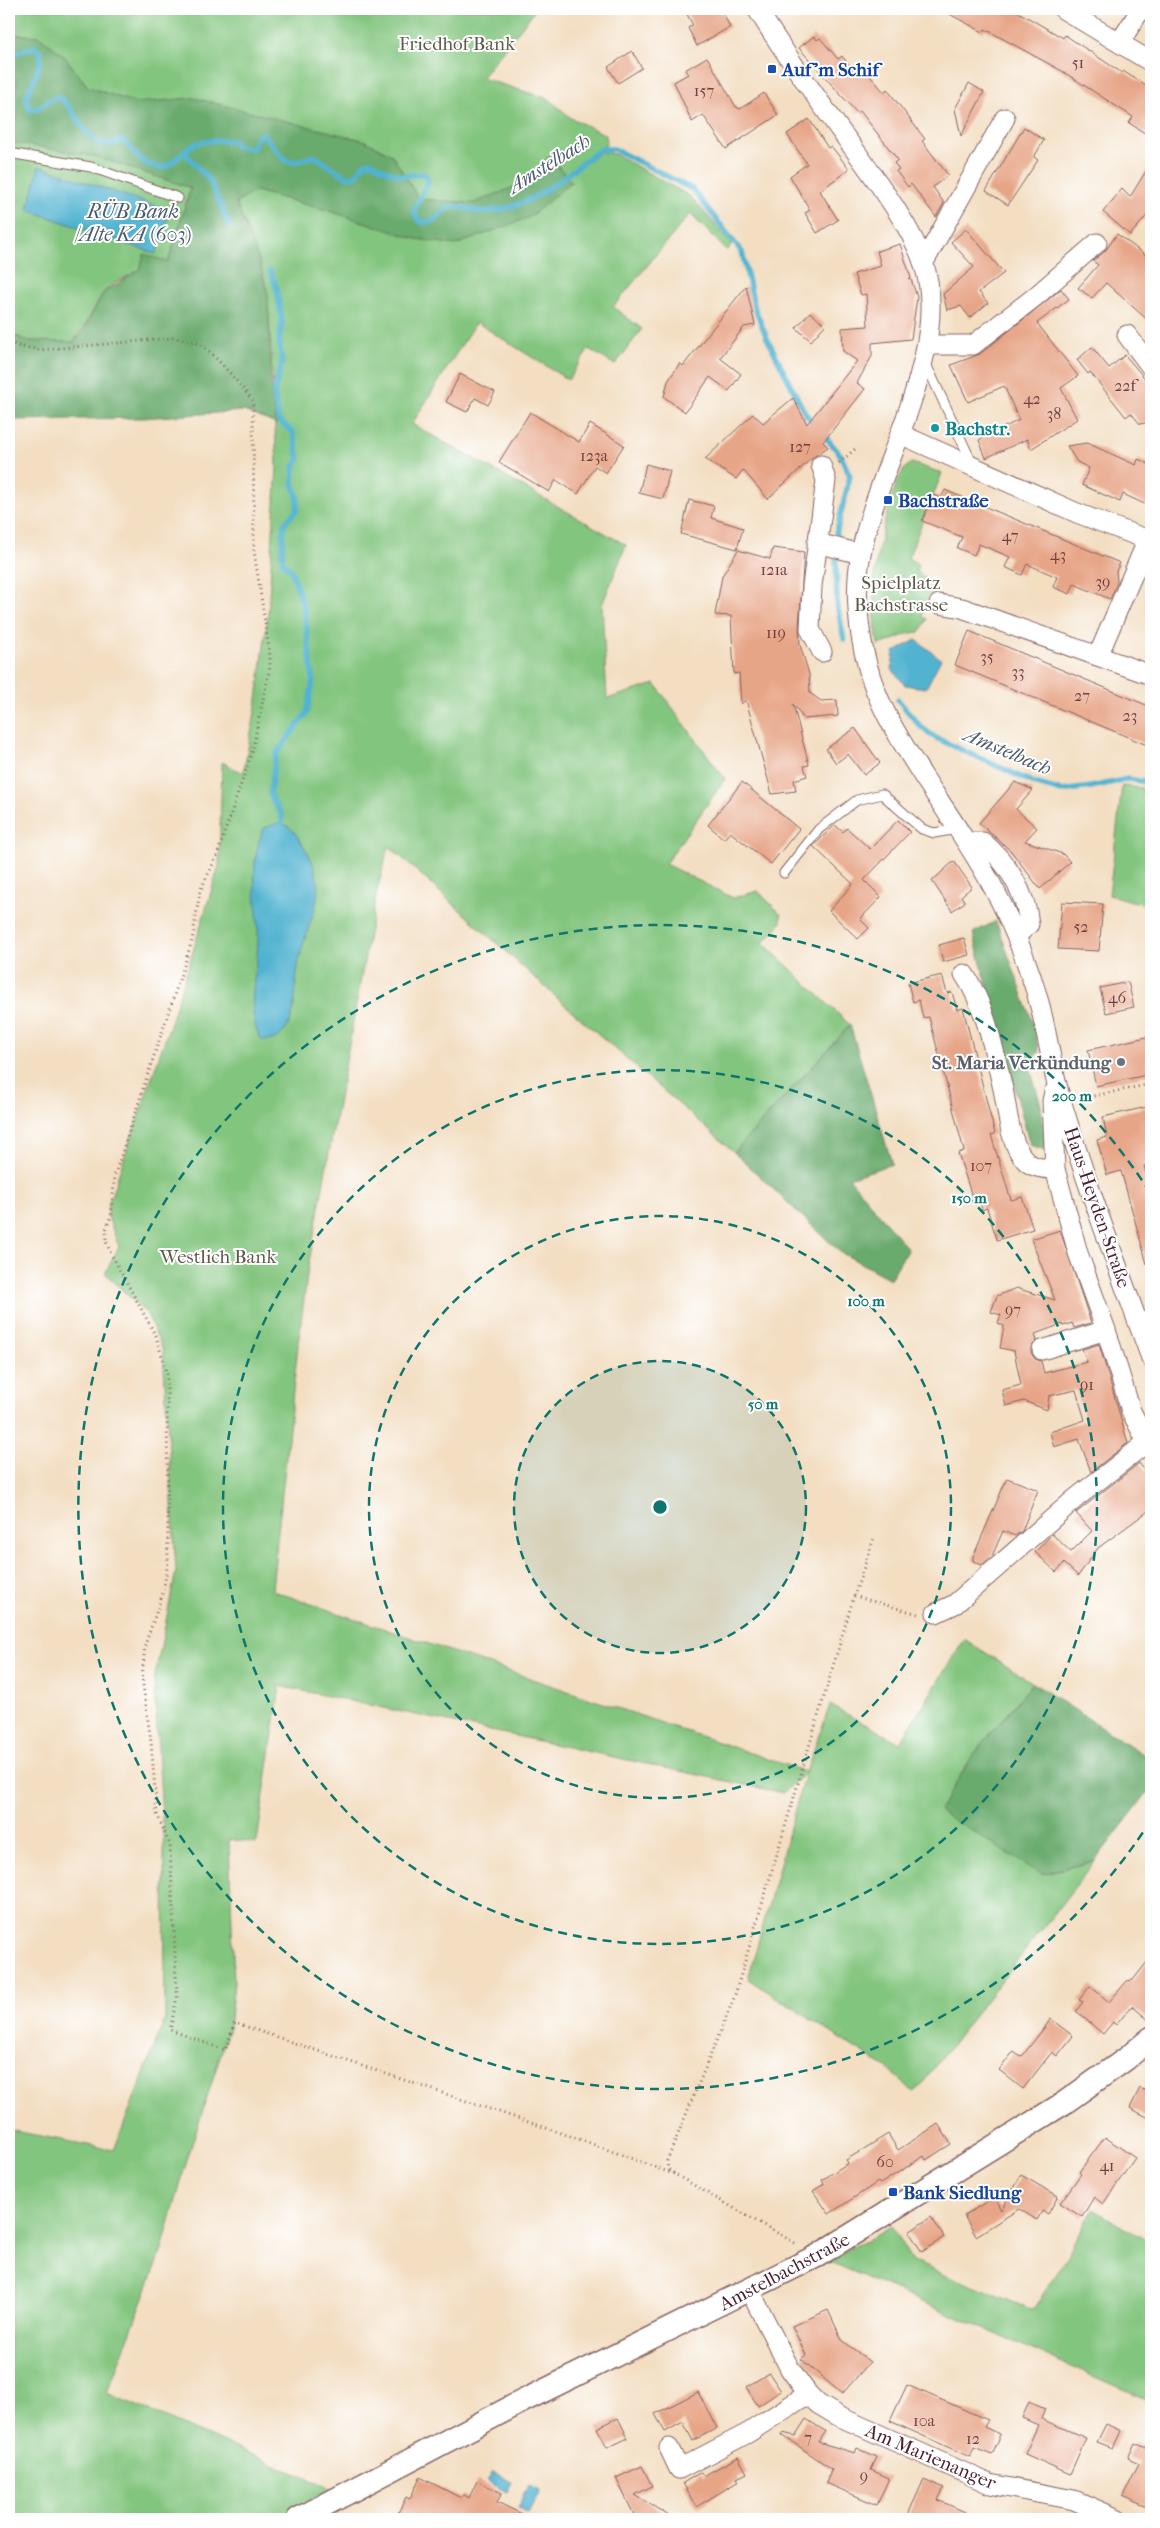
<svg xmlns="http://www.w3.org/2000/svg" width="1160" height="2528" font-family="'IM FELL French Canon',serif">
<style>
.green{fill:#82c57e;stroke:#667254}
.forest{fill:#69aa6d;stroke:#5a644c}
.water{fill:#51b3d0;stroke:#4e697e}
.lines{fill:none;stroke-linecap:round;stroke-linejoin:round}
.stream{stroke:#51b3d0;stroke-width:5.5}
.building{fill:#e7a587}
.service-casing{stroke:#856260;stroke-width:11}
.minor-casing{stroke:#856260;stroke-width:21}
.tertiary-casing{stroke:#856260;stroke-width:25}
.path{stroke:#856260;stroke-width:3;stroke-dasharray:1 4;stroke-linecap:butt}
.service{stroke:#fff;stroke-width:9}
.minor{stroke:#fff;stroke-width:19}
.tertiary{stroke:#fff;stroke-width:22}
.ring{fill:none;stroke:#0f766e;stroke-width:2.5;stroke-dasharray:9 6}
.transit-dot{fill:#1a4fb4;stroke:#fff;stroke-width:2}
.culture-dot{fill:#0f9aa8;stroke:#fff;stroke-width:2}
.worship-dot{fill:#6b7280;stroke:#fff;stroke-width:2}
.labels{text-anchor:middle;stroke-width:4;stroke-linejoin:round;paint-order:stroke}
.number-label{font-size:16px;fill:#714042}
.park-label{font-size:19px;fill:#5e5948;stroke:#fff}
.transit-label{font-size:19px;font-weight:bold;fill:#164399;stroke:#fff;text-anchor:start}
.culture-label{font-size:19px;font-weight:bold;fill:#0d838f;stroke:#fff;text-anchor:start}
.worship-label{font-size:19px;font-weight:bold;fill:#5b616d;stroke:#fff;text-anchor:end}
.street-label{font-size:19px;fill:#4a1f2b;stroke:#fff}
.water-label{font-size:20px;font-style:italic;fill:#4d5a6d;stroke:#fff}
.centre{fill:#0f766e;stroke:#fff;stroke-width:2.5}
.ring-label{font-size:15px;text-anchor:middle;font-weight:bold;fill:#0f766e;stroke:#fff;stroke-width:4;stroke-linejoin:round;paint-order:stroke}
</style>
<rect width="100%" height="100%" fill="#fff"/>
<filter id="ink" filterUnits="userSpaceOnUse"><feTurbulence type="fractalNoise" baseFrequency=".02" numOctaves="2"/><feDisplacementMap in="SourceGraphic" scale="10" xChannelSelector="R" yChannelSelector="G"/><feConvolveMatrix kernelMatrix="1 2 1 2 8 2 1 2 1" color-interpolation-filters="sRGB"/></filter>
<filter id="wash" filterUnits="userSpaceOnUse"><feTurbulence type="fractalNoise" baseFrequency=".0096" numOctaves="4" result="noise"/><feDisplacementMap in="SourceGraphic" scale="20" xChannelSelector="R" yChannelSelector="G"/><feGaussianBlur stdDeviation="1.12" result="paint"/><feColorMatrix in="noise" values="0 0 0 0 0 0 0 0 0 0 0 0 0 0 0 0 0 1.4 0 .05"/><feComposite in="paint" operator="in"/></filter>
<g filter="url(#wash)">
<rect width="100%" height="100%" fill="#f3dec2"/>
<path class="green" d="M9,9H536L481,78L549,99L571,118L606,135V145L565,174L549,156L529,181L474,204L419,199L392,155L194,98L136,103L88,87L64,56L39,36L9,34Z
M9,142L94,156L191,187L168,262C150,266 112,279 102,295C92,311 86,327 73,342L29,341L9,334Z
M601,152L615,154L691,197L732,244L727,251L690,214L613,307L642,329L615,365L589,349L568,380L476,322L412,424L626,545L602,605L607,699L655,684L725,779L665,864L733,898L758,891L781,914V923L763,943L850,1025L734,1152L565,1005L389,846L377,891L308,1268L298,1345L272,1588L273,1591L806,1772L830,1705L900,1743L964,1639L1033,1683L973,1755L1041,1874L1095,1861L914,2093L894,2073L748,1979L805,1773L783,1793L280,1686L257,1842L255,1843L229,1839L234,1982L229,2028L186,2163L161,2253L107,2393L332,2489L273,2519H9V2130L114,2150L165,2019L164,1850L154,1681L176,1571L163,1350L147,1314L105,1273L119,1247L108,1217V1205L172,1019L219,866L222,762L243,773L256,707L268,615L277,466L268,294L259,260L236,202L256,191L333,212L416,239L570,181L567,176Z
M912,463L942,473L908,558L918,564L916,572L935,584L922,616L927,619L920,632C904,632 893,642 878,645C875,624 873,602 874,580C876,559 892,469 912,463Z
M1122,786L1151,789V906L1109,895Z
M1093,2209L1151,2243L1150,2401L828,2261L891,2226L912,2261L1030,2309L1034,2308L1065,2261Z"/>
<path class="forest" d="M9,34L39,36L64,56L88,87L136,103L194,98L366,141L392,155L419,199L474,203L529,181L549,156L571,182L530,217L456,245L416,239L333,212L256,191L236,203L259,260L268,294L271,385L276,424L244,411L143,418L9,420V334L29,341L74,342L85,328L103,293L140,269L144,254L168,262L191,188L94,156L9,142Z
M996,921L1034,1026L1039,1052L1028,1062L1041,1105L1046,1150L1030,1145L973,933Z
M850,1025L892,1164L849,1178L908,1249L890,1279L840,1252L734,1152Z
M1033,1683L1151,1759V1788L1095,1861L1041,1874L939,1811L973,1755Z"/>
<path class="water" d="M39,166L170,211L156,254L28,210Z
M916,640L941,659L926,688L905,685L892,669L894,652Z
M279,823C291,825 295,833 301,842C336,892 306,917 298,966C294,987 298,1014 284,1032C277,1040 269,1042 260,1039C245,1007 257,975 258,941C259,900 246,869 264,828Z
M493,2472L512,2482L507,2492L487,2482Z
M529,2485L540,2490L528,2513L518,2508Z"/>
<g class="lines">
<path class="stream" d="M9,55L35,47L41,52C41,70 31,83 26,100L31,110C44,110 48,97 59,97C78,109 82,145 111,144C115,144 117,141 122,140C130,146 136,156 144,162C169,177 174,157 191,146C202,140 223,139 234,142L237,147L253,148L258,136L263,134L286,161L295,162L314,156L347,177L356,176L364,164L372,162L385,170L401,176L425,174L428,182L414,210L418,220L424,223L437,219C447,201 461,207 477,211C485,213 499,210 507,208C543,199 572,169 601,149H614L692,189L742,252L755,309L767,338L805,413L815,425
M185,153L210,181L230,227
M270,271L277,289L282,322L279,339L282,362L274,393L279,421L293,432L299,459L294,467L293,483L298,499L297,510L284,524L282,553L283,563L291,569L304,609L313,680L307,713L276,754L270,792L273,801L282,815V823
M823,434L840,454L850,476L836,534
M836,560L837,604L844,639
M898,700L922,728L936,738L1034,783L1062,791L1091,787L1128,779L1151,783"/>
</g>
<g id="blocks">
<path class="building" d="M684,9H721L730,27L697,46L688,28L693,25Z
M940,9H1013L1063,38L1065,35L1122,73L1123,71L1151,89V137L1129,123L1133,117L1062,71L985,29L983,32Z
M814,36L817,40L820,38L838,59L842,56L858,76L865,70L884,92L887,89L925,139L922,141L948,175L933,187L944,203L936,217L911,184L908,187L896,171L899,169L894,163L898,160L860,111L857,113L799,48Z
M632,51L642,68L618,83L608,67Z
M707,57L736,107L740,109L764,93L778,115L726,149L703,115L692,122L674,82L688,74L685,70Z
M969,83L984,92L961,136L955,109Z
M809,119L828,148L831,146L849,169L820,191L838,220L817,233L805,213L810,210L790,176L807,164L787,134Z
M1024,127L1044,140L1034,157L1038,160L1008,205L986,191Z
M1151,163V211L1130,235L1103,212L1122,189L1130,197Z
M966,229L1004,273L979,292L988,303L970,318L961,306L947,310L943,294L974,267L951,242Z
M1117,234L1151,259V323L1106,283L1092,298L1078,288L1098,265L1093,261L1105,251Z
M900,244L911,278L909,280L911,279L917,297L911,339L872,343V356L857,383L865,389L823,442L828,447L813,457L768,499L743,470L736,479L705,459L753,414L763,423L793,398L807,424L857,361L843,351L842,328L868,326L866,294L861,295L854,274L881,266L877,251Z
M746,286L755,325L744,327L720,358L741,374L729,391L710,377L685,412L664,397L668,381L680,363L683,366Z
M1061,289L1069,299L1037,323L1078,376L1061,388L1077,419L1031,449L1027,439L986,458L979,440L1019,420L1004,386L968,402L951,365L980,354Z
M810,312L825,325L811,341L796,328Z
M1092,347L1109,368L1125,355L1151,386V422L1140,424L1131,413L1126,417L1090,372L1088,374L1077,360Z
M460,374L495,392L488,405L475,398L467,412L446,402Z
M530,412L579,442L590,424L624,445L606,473L595,466L578,494L556,480L549,492L499,462Z
M1087,443L1136,465L1138,459L1151,465V507L1123,494L1120,502L1082,485L1089,468L1077,462L1067,446Z
M646,464L670,471L663,499L639,493Z
M945,490L1120,563L1116,571L1117,582L1110,599L1074,584L1070,594L1053,587L1057,577L1027,564L1022,575L1005,567L1010,557L979,544L974,555L957,548L962,537L922,521L933,495L941,498Z
M689,500L714,506L711,518L743,528L737,549L681,534Z
M773,548L804,552L799,628L800,645L809,674L810,693L821,701L837,700L838,716L804,719L793,704L809,765L804,766L807,776L794,780L796,791L772,794L746,700L741,704L739,673L734,674L731,616L715,615L722,576L738,550L770,559Z
M969,631L1151,707V734L1147,745L955,665Z
M855,728L880,763L864,775L848,754L836,763L826,749Z
M742,782L799,829L771,864L730,832L724,839L708,825Z
M1015,782L1033,790L1016,809L1037,828L1025,841L1063,854L1070,862L1040,889L1011,851L979,823Z
M898,820L910,832L864,880L881,897L860,919L869,928L858,939L829,911L853,884L813,846L835,825L843,832L847,828L870,849Z
M954,861L972,887L961,896L965,902L952,911L932,881Z
M1062,902L1103,904L1099,951L1058,949Z
M964,938L969,955L943,962L939,945Z
M942,975L947,993L952,992L957,1010L963,1008L995,1134L991,1135L1011,1200L1022,1197L1033,1229L997,1240L987,1208L982,1210L980,1201L974,1203L958,1153L964,1151L929,1017L923,1018L919,1000L913,1002L908,983Z
M1128,982L1134,1007L1106,1013L1100,988Z
M1151,1036V1074L1096,1086L1088,1050Z
M1151,1106V1164L1144,1166L1151,1193V1263L1147,1264L1121,1171L1107,1175L1097,1140L1107,1137L1103,1117Z
M1060,1230L1091,1323L1074,1328L1072,1323L1063,1326L1062,1324L1035,1334L1037,1341L1031,1347V1353L1035,1359L1041,1361L1044,1373L1087,1362L1082,1349L1099,1344L1128,1443L1091,1472L1079,1439L1054,1447L1050,1432L1085,1420L1076,1390L1049,1396L1047,1410L1024,1401L1006,1406L1002,1390L1021,1385L1014,1351L1000,1348L1004,1326L998,1323L1001,1315L991,1312L997,1296L1016,1288L1055,1300L1031,1239Z
M1139,1463L1145,1471L1151,1467V1509L1098,1548L1078,1576L1064,1563L1056,1572L1035,1552L1052,1534L1071,1552L1092,1531L1076,1513Z
M1007,1478L1038,1490L1022,1531L1015,1536L1003,1531L992,1556L982,1565L973,1561V1557Z
M1151,1957V2022L1132,2006L1116,2025L1113,2022L1103,2034L1076,2011L1083,2002L1079,2000L1090,1986L1109,2002L1127,1981L1133,1980Z
M1051,2019L1073,2036L1057,2056L1052,2052L1023,2089L999,2070L1014,2051L1020,2056L1023,2055Z
M1140,2088L1151,2093V2119L1130,2108Z
M938,2124L951,2144L926,2160L924,2156L880,2184L878,2182L829,2214L813,2191L824,2184L822,2180L848,2163L846,2160L888,2134L898,2150Z
M1105,2137L1135,2158L1103,2204L1094,2197L1082,2217L1060,2203L1081,2174L1079,2172Z
M1021,2175L1058,2196L1048,2214L1042,2211L1037,2220L1019,2209L976,2236L964,2216L994,2197L1001,2210Z
M931,2217L944,2237L922,2252L909,2232Z
M828,2310L842,2340L870,2362L842,2394L801,2359L806,2355L792,2326Z
M769,2373L781,2391L758,2406L746,2387Z
M907,2385L988,2420L984,2427L999,2434V2440L992,2455L974,2448L970,2457L890,2421Z
M698,2392L717,2428L693,2441L683,2422L665,2432L655,2414Z
M1029,2402L1045,2409L1041,2419L1086,2438L1070,2474L1025,2454L1038,2425L1022,2418Z
M618,2418L628,2438L607,2448L597,2428Z
M806,2419L825,2431L818,2442L855,2453L857,2448L877,2457L871,2470L889,2478L877,2505L826,2483L832,2469L782,2435L783,2433L795,2436Z
M1106,2424L1121,2431L1113,2448L1097,2442Z
M1151,2437V2509L1123,2496L1139,2463L1128,2458L1135,2443L1146,2448Z
M738,2457L747,2473L737,2478L739,2481L696,2507L683,2483L701,2472L703,2476Z
M642,2466L652,2486L635,2495L674,2519H636L616,2478Z
M420,2477L461,2498L463,2494L469,2498L477,2481L502,2493L497,2502L532,2519H395L406,2497L410,2499Z
M924,2479L944,2488L938,2500L981,2519H906Z"/>
</g>
</g>
<g filter="url(#ink)">
<use href="#blocks" fill-opacity="0" stroke="#856260" stroke-width="1"/>
<g class="lines">
<g class="service-casing">
<path id="service" d="M9,153L91,167L178,198
M925,362L972,463
M784,873L819,829L857,800L882,794L922,829L934,833L958,829"/>
</g>
<g class="minor-casing">
<path id="minor" d="M757,9C787,57 820,103 854,149C876,180 911,226 923,262C954,348 876,468 861,554C854,589 858,631 867,664C877,705 901,741 923,776C957,828 993,878 1016,936C1025,958 1034,983 1040,1006C1048,1037 1052,1069 1061,1100C1087,1187 1120,1273 1151,1358
M1063,9L1151,62
M1120,42L1141,9
M924,262L1005,118
M1127,335L1151,367
M928,345H973L1036,296L1097,243
M900,434L1077,513L1151,541
M821,465L826,480L812,586L810,629L822,652
M817,543L861,554
M939,604L962,608L1151,675
M1098,656L1148,539
M967,842H983C1007,862 1026,893 1029,924L1016,936
M964,974C986,1006 994,1051 1003,1089C1008,1112 1009,1144 1026,1161C1033,1168 1046,1169 1055,1169
M1054,1092L1052,1101L1055,1169L1078,1253L1106,1330L1131,1411L1151,1450
M1042,1350L1106,1330
M936,1613L955,1604L1076,1498L1146,1443
M750,2291L790,2369L808,2394L818,2404L838,2416L990,2484L1074,2500L1118,2519
M669,2448L679,2469L748,2433L808,2394"/>
</g>
<g class="tertiary-casing">
<path id="tertiary" d="M298,2519L523,2401L817,2256L1064,2103L1126,2059L1151,2038"/>
</g>
<path class="path" d="M9,342L18,346L39,350L173,338C184,339 194,341 203,346C213,353 246,391 253,401L254,551L270,655V667L252,752L216,858L200,891L192,941L115,1174L111,1216L106,1229V1241L111,1254L156,1336L167,1374L168,1562L163,1593L145,1645L142,1678L151,1742L157,1814L170,1845L177,1997L170,2030L225,2050L235,2023L579,2139L676,2175
M839,463L855,449
M1079,1099L1151,1084
M854,1596L918,1614
M795,2243L676,2175L668,2169L667,2161L734,1998L854,1596L874,1538"/>
<use href="#service" class="service"/>
<use href="#minor" class="minor"/>
<use href="#tertiary" class="tertiary"/>
</g>
</g>
<circle cx="660" cy="1507" r="146" fill="#0f766e" fill-opacity=".12"/>
<g class="ring">
<circle cx="660" cy="1507" r="146"/>
<circle cx="660" cy="1507" r="291"/>
<circle cx="660" cy="1507" r="437"/>
<path d="M1151 1820A582 582 0 1 1 1151 1194"/>
</g>
<g class="transit-dot">
<rect x="767" y="64" width="10" height="10" rx="2.5"/>
<rect x="883" y="495" width="10" height="10" rx="2.5"/>
<rect x="888" y="2187" width="10" height="10" rx="2.5"/>
</g>
<circle class="culture-dot" cx="935" cy="428" r="5"/>
<circle class="worship-dot" cx="1121" cy="1062" r="5"/>
<g class="labels">
<g class="number-label">
<text x="1078" y="68">51</text>
<text x="704" y="96">157</text>
<text x="1125" y="391">22f</text>
<text x="1032" y="404">42</text>
<text x="1054" y="419">38</text>
<text x="800" y="452">127</text>
<text x="594" y="461">123a</text>
<text x="1010" y="541">47</text>
<text x="1058" y="560">43</text>
<text x="774" y="575">121a</text>
<text x="1103" y="587">39</text>
<text x="776" y="638">119</text>
<text x="987" y="662">35</text>
<text x="1018" y="677">33</text>
<text x="1082" y="701">27</text>
<text x="1130" y="721">23</text>
<text x="1081" y="932">52</text>
<text x="1117" y="1003">46</text>
<text x="981" y="1171">107</text>
<text x="1013" y="1315">97</text>
<text x="1087" y="1390">91</text>
<text x="885" y="2167">60</text>
<text x="1107" y="2171">41</text>
<text x="924" y="2426">10a</text>
<text x="808" y="2443">7</text>
<text x="973" y="2444">12</text>
<text x="864" y="2481">9</text>
</g>
<g class="park-label">
<text x="457" y="50">Friedhof Bank</text>
<text x="901" y="589">Spielplatz<tspan x="901" dy="22">Bachstrasse</tspan></text>
<text x="218" y="1263">Westlich Bank</text>
</g>
<g class="transit-label">
<text x="782" y="76">Auf'm Schif</text>
<text x="898" y="507">Bachstraße</text>
<text x="903" y="2199">Bank Siedlung</text>
</g>
<g class="culture-label">
<text x="945" y="435">Bachstr.</text>
</g>
<g class="worship-label">
<text x="1111" y="1069">St. Maria Verkündung</text>
</g>
<g class="street-label">
<text transform="translate(1098 1207) rotate(71)" y="7">Haus-Heyden-Straße</text>
<text transform="translate(784 2271) rotate(-28)" y="7">Amstelbachstraße</text>
<text transform="translate(931 2456) rotate(23)" y="7">Am Marienanger</text>
</g>
<g class="water-label">
<text transform="translate(549 163) rotate(-32)" y="7">Amstelbach</text>
<text x="133" y="218">RÜB Bank<tspan x="133" dy="23">/Alte KA (603)</tspan></text>
<text transform="translate(1008 751) rotate(23)" y="7">Amstelbach</text>
</g>
</g>
<circle cx="660" cy="1507" r="8" class="centre"/>
<g class="ring-label">
<text x="1072" y="1101">200 m</text>
<text x="969" y="1203">150 m</text>
<text x="866" y="1306">100 m</text>
<text x="763" y="1409">50 m</text>
</g>
<rect width="1160" height="2528" fill="none" stroke="#fff" stroke-width="30"/>
</svg>
